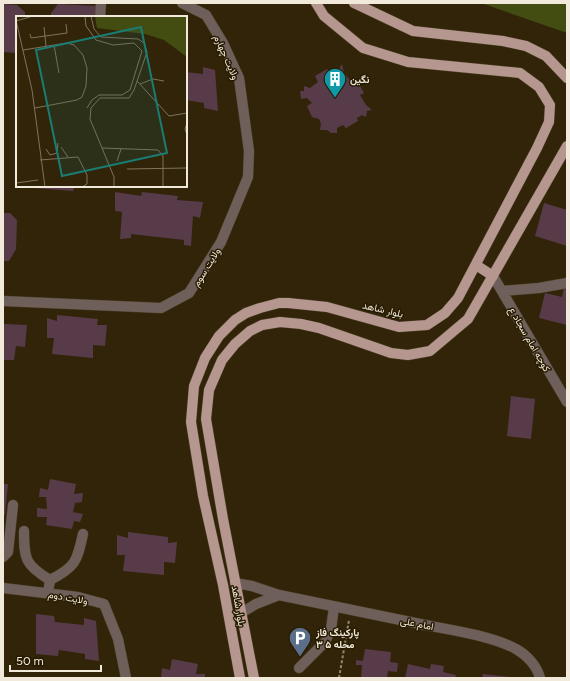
<svg xmlns="http://www.w3.org/2000/svg" width="570" height="681" font-family="Figtree,Vazirmatn,sans-serif">
<style>
.green{fill:#444d11}
.building{fill:#583b49}
.lines{fill:none;stroke-linecap:round;stroke-linejoin:round}
.minor-casing{stroke:#4c4026;stroke-width:11}
.major-casing{stroke:#4c4026;stroke-width:11}
.path{stroke:#918771;stroke-width:2;stroke-dasharray:3 2;stroke-linecap:butt}
.minor{stroke:#6e5f5b;stroke-width:10}
.major{stroke:#b5978f;stroke-width:10}
.labels{text-anchor:middle;stroke-width:3;stroke-linejoin:round;paint-order:stroke}
.street-label{font-size:10px;fill:#f1e9d9;stroke:#271b01}
.poi-label{font-size:10px;font-weight:bold;fill:#f1e9d9;stroke:#271b01;text-anchor:start}
.inset-road{fill:none;stroke:#7e735c;stroke-width:1}
.view{fill:#1a7c73;fill-opacity:0.15;stroke:#1a7c73;stroke-width:2}
.inset-edge{fill:none;stroke:#f1e9d9;stroke-width:2}
</style>
<rect width="100%" height="100%" fill="#312409"/>
<path class="green" d="M481,3H567V33Z"/>
<path class="building" d="M3,4L17,5L25,12V17H17V53L3,52Z
M58,4L98,6L105,17H51V13Z
M342,64L344,73L351,81L356,78L364,93L360,95L366,105L372,110L367,111L366,117L362,115L357,118L358,121L346,128L343,125L337,128V133H331L327,130H320L321,124L319,119L312,117L307,106L312,103L307,98L301,99L300,91H304V86L310,88L318,82L315,76L327,69L332,75L339,69Z
M203,67L215,70L218,111L204,108V103L186,100V72L203,74Z
M32,186H75L73,191L34,188Z
M115,192L141,196L142,192L178,196L177,200L203,202L200,218L193,216L191,246L184,245V240L131,234V238L120,239L122,212L115,211Z
M544,203L567,210V246L535,236Z
M3,213H10L17,220L16,249L9,261H3Z
M564,288L567,289V325L539,318L545,293L562,297Z
M57,315L98,319L97,325H107L105,346L93,345V358L52,354L54,338H47V318L57,321Z
M3,324L27,325L25,347L16,346L14,360H3Z
M511,396L535,399L531,439L507,436Z
M50,479L76,484L74,494L83,493L82,502L75,503L73,512L83,514L80,522L74,521L72,529L46,525L47,517H37V508L47,509L46,497H39L40,488L48,490Z
M3,484H8L5,515L3,516Z
M128,532L168,537V543L177,542L175,563L164,562V575L123,571L125,555H117V535L128,538Z
M36,614L54,616L55,622L84,625V618L96,621L99,661L85,659V654L59,650L58,656L36,654Z
M365,649L391,652L390,662L398,663L397,672L388,671L387,678H361L362,665H356V660L363,661Z
M172,659L198,664L196,674H205V678L161,677L162,668L170,670Z
M408,664L430,669L431,664L444,666L443,672L456,675L455,678H405Z
M483,674L511,677V678H482Z"/>
<g class="lines">
<g class="minor-casing">
<path id="minor" d="M100,17L101,3
M493,276L567,402
M502,291L539,288L567,283
M3,301L161,308L189,293L221,242L248,177L249,151L239,78L223,43L206,15L182,3
M24,531C24,559 25,565 50,580L48,593
M3,557L8,552L13,505
M50,580C76,567 77,561 83,534
M235,583L252,586L279,595C327,605 376,615 425,625C452,630 492,636 516,649C527,655 537,666 540,678
M3,588L78,597L104,604L118,639L126,678
M241,613L256,604L279,595
M299,668L325,642L331,629L334,607"/>
</g>
<g class="major-casing">
<path id="major" d="M354,3L413,31L503,41L526,46L546,56L567,78
M476,265L493,276
M240,678L223,585L203,496L191,422L194,386L205,358L219,336L235,320L246,313L260,308L279,303H288L327,307L399,327L427,325L445,313L458,298L537,148L549,122L550,105L539,87L520,73L408,62L363,48L324,16L316,3
M254,678L223,519L206,419L209,390L222,360L235,344L250,331L262,325L280,322L301,324L319,328L391,353L408,355L430,351L468,319L567,146"/>
</g>
<path class="path" d="M339,678L349,620"/>
<use href="#minor" class="minor"/>
<use href="#major" class="major"/>
</g>
<defs>
<g id="building-pin" transform="scale(1.15)"><path d="M0 17L-7.5 6A9.5 9.5 0 1 1 7.5 6Z" fill="#0f9aa8" stroke="#271b01"/><path d="M-4-6H4V6H1V3H-1V6H-4ZM-2.5-4.3h1.7v1.8h-1.7ZM.8-4.3h1.7v1.8H.8ZM-2.5-1h1.7V.8h-1.7ZM.8-1h1.7V.8H.8Z" fill="#fff"/></g>
<g id="parking-pin" transform="scale(1.15)"><path d="M0 17L-7.5 6A9.5 9.5 0 1 1 7.5 6Z" fill="#5c6f8a" stroke="#271b01"/><path d="M-3.5-5.5H1a3.5 3.5 0 0 1 0 7H-1V5.5H-3.5ZM-1-3.4V-.6H.8a1.4 1.4 0 0 0 0-2.8Z" fill="#fff"/></g>
</defs>
<g fill-rule="evenodd">
<use href="#building-pin" x="335" y="79"/>
<use href="#parking-pin" x="300" y="638"/>
</g>
<g class="labels">
<g class="street-label">
<text transform="translate(227 57) rotate(66)" y="4">ولایت چهارم</text>
<text transform="translate(206 267) rotate(-58)" y="4">ولایت سوم</text>
<text transform="translate(383 309) rotate(13)" y="4">بلوار شاهد</text>
<text transform="translate(530 339) rotate(60)" y="4">کوچه امام سجاد ع</text>
<text transform="translate(68 597) rotate(10)" y="4">ولایت دوم</text>
<text transform="translate(239 606) rotate(80)" y="4">بلوار شاهد</text>
<text transform="translate(417 623) rotate(11)" y="4">امام علی</text>
</g>
<g class="poi-label">
<text x="350" y="83">نگین</text>
<text x="316" y="636">پارکینگ فاز<tspan x="316" dy="12">۳ محله ۵</tspan></text>
</g>
</g>
<g transform="translate(16 16)">
<rect width="171" height="171" fill="#312409"/>
<path d="M79,0H171V41L148,24L129,18L81,12Z" fill="#444d11"/>
<path class="inset-road" d="M69,0L70,10L80,24L97,29L118,27L126,35L114,74L106,79H83L76,84L71,92M75,0L78,13L85,21L122,23L128,27L131,36L118,74L113,82H84L75,92L74,103L98,161V171M0,4L16,74L29,171M0,5L17,0M28,11L30,30M14,18L15,22L51,17L50,8M38,29L43,57M7,34L51,27L58,29L67,39L71,52L70,70L66,81L61,84L19,92M121,65L153,100L171,97M124,68L137,63L148,65M171,107L169,113L171,119M45,131L52,141M86,132L142,134L147,140V171M30,133L34,139L41,137L42,127M24,144L62,141L71,159V168L66,171M101,145L105,133M111,153L171,152M0,167L22,164"/>
<path class="view" d="M125,11L151,137L46,160L20,34Z"/>
<rect width="171" height="171" class="inset-edge"/>
</g>
<rect width="570" height="681" fill="none" stroke="#f1e9d9" stroke-width="8"/>
<path d="M10 665v6h91v-6" fill="none" stroke="#f1e9d9" stroke-width="2"/>
<text x="16" y="665" font-size="12" fill="#f1e9d9" stroke="#271b01" stroke-width="3" paint-order="stroke">50 m</text>
</svg>
